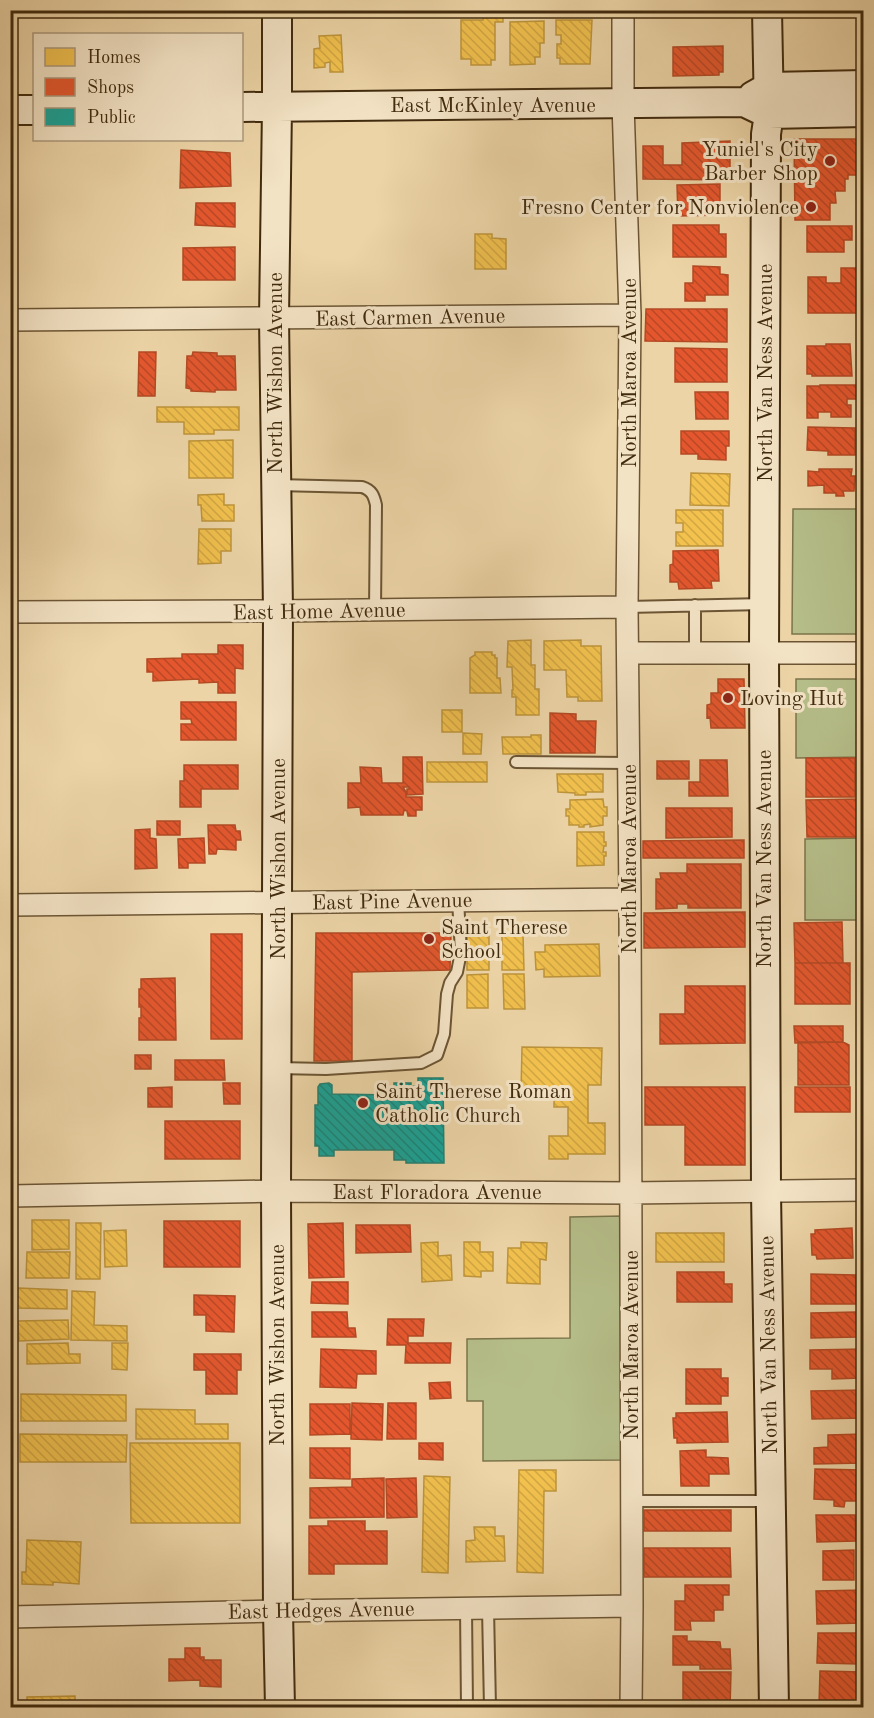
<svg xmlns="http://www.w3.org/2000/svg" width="874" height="1718" font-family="'Old Standard TT',serif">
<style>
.green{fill:#b5bd88;stroke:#7b744b;stroke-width:1.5}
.homes{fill:url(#homes-back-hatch);stroke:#bd943b;stroke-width:1.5}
.shops{fill:url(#shops-back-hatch);stroke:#b34a24;stroke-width:1.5}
.public{fill:url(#public-back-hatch);stroke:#247f6f;stroke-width:1.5}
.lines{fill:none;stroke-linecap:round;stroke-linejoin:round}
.lane-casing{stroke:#6c5534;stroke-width:14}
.street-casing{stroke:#6c5534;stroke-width:24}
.secondary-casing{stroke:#412b0e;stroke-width:32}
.lane{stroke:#f3e3c5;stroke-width:10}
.street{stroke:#f3e3c5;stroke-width:21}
.secondary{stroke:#f3e3c5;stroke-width:28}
.poi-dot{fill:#8f2418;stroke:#f3e3c5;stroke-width:2}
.labels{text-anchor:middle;stroke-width:6;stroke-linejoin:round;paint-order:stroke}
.street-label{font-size:21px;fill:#412b0e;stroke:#f3e3c5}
.poi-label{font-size:21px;fill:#412b0e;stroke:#f3e3c5;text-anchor:start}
</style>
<defs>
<pattern id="homes-back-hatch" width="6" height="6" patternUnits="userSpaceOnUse" patternTransform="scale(1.5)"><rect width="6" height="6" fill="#f2c14e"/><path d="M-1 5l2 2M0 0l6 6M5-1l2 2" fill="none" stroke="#d1a643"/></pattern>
<pattern id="shops-back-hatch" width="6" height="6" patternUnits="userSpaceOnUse" patternTransform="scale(1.5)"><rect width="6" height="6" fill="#e4572e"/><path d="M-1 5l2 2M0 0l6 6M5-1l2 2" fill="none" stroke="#ba4826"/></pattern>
<pattern id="public-back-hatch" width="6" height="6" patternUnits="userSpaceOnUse" patternTransform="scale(1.5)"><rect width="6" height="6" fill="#17a398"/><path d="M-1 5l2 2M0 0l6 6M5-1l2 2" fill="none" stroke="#16857a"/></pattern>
</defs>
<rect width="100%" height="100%" fill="#ecd4a6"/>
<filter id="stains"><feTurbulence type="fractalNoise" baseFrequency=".00333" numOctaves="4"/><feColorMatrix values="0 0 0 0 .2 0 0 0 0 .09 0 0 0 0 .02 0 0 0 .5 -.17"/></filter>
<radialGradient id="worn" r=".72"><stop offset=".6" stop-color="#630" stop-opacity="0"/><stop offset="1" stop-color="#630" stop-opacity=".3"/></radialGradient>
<path class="green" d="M793,509H863V634H792Z
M796,679H863V757L796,758Z
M863,838V920H805V839Z
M622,1216L621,1460L483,1461V1401H467V1339L570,1338V1217Z"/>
<path class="homes" d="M483,10H503V22H495V60H491V65H471V59H461V20H483Z
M556,20H592L590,64H560V58H557V44H561V35H556Z
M544,21V43H540V57H535V64L510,65V22Z
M341,35L343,72H330V62L325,63V67L314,68V49L320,48L319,36Z
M475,234H492V238L506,239V269H475Z
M157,407H239V430H214V434H184V422H157Z
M233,440V478H189V441Z
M691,473L730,474L729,506L690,505Z
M224,494V505H234V521H202L201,505H198V495Z
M676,510H723V546H676V532H683V523H676Z
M199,529H231V551H221V563L198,564Z
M531,640V665H535V689H539V715H516V697H512V690H513L512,667H507L508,641Z
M581,640V646H601L602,701H578V697H567L566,670H544V641Z
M475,652H492V655H495V658H497V678H500L501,693H470V658L475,655Z
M442,710H462V732H442Z
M463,733L482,734L481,754H463Z
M531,735H541V754H503L502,737H531Z
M427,762H487V782H427Z
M557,774H603V792H586V795H575V793L558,792Z
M603,799L604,807H607V816H603V825L590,827V824L584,825V827H579V825H569V816H566V809H570V800Z
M577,832H604V842H606V846H604L603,852H606V856H604V865L577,866Z
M502,934H523L524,970H502Z
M467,935H489V970H467Z
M599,944L600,976L544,977V969L536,970L535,952H545V945Z
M488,974V1008H467V975Z
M503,974H524L525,1009H504Z
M522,1047L602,1048L601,1085H588V1123H605V1154H568V1159H549V1136H568V1107H554V1093H521Z
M32,1220H69V1249L32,1250Z
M76,1223H101L100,1279H76Z
M126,1230L127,1266L105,1267L104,1231Z
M656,1233H724V1262H656Z
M438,1242V1256L451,1255L452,1280L422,1282L421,1243Z
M464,1242H480V1252H493V1271H481V1277L464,1276Z
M521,1242L547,1243L546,1260L540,1259V1284L507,1283L508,1248H521Z
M27,1252H70L69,1278H26Z
M18,1288L67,1290V1309L17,1308Z
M72,1291L95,1292L94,1325L127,1326V1341L71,1340Z
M68,1320L69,1339L19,1341L18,1321Z
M68,1343L69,1354H80V1363L27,1364V1344Z
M112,1343H128L127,1370L112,1369Z
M21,1394L126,1395V1421H21Z
M136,1409L195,1410V1424H228V1439H136Z
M20,1434L127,1435L126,1462H20Z
M130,1443H240V1523H131Z
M519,1470H556V1491H544L543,1573L517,1572Z
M424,1476L450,1477L448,1573L422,1572Z
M474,1527H495V1536H504L505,1561L466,1562V1541L475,1540Z
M27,1540L81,1542L79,1584L53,1582V1585L22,1584V1572H26Z
M75,1696V1708H27V1697Z"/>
<path class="shops" d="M723,46V72H719V75L673,76V47Z
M794,139H864V175H848V179H845V191H835L836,203H830V220H795Z
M730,141V180L643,179V146H663V165H682V143Z
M181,150L230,153L231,186L180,188Z
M720,184V215L678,216L677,185Z
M196,203H235V227L195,225Z
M673,225H719V234H726V257H673Z
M807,226H852V240H844V252H807Z
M235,247V280H183V248Z
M693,266L720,267V274L728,275V295H705V301H685V283H693Z
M841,268H864V313H808V277H826V283H841Z
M646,309H727V342L645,341Z
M826,344H850L852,376H812V374H807V346H826Z
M675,348L727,349V382H675Z
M139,352H156L155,396H138Z
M193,352L217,353V356H235L236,390H215V392L191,391V389L186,388L187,356H192Z
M820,385H857V399H847V405H851V417H831V412H818V418H807V386H820Z
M695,392H728V419H696Z
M808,427L855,428V455H828V451L807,450Z
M681,431H729V446H726V460L698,459V454H681Z
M819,469H852L851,476H855L854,491H843L844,496H836V493H824V485L808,486V471L819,472Z
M718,550L719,581H711L712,588L679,589L678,582H670V565L673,564V551Z
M218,645H243V669L235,668V693H218V682L199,683V679L153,681V672H147V659L182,658V654H218Z
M718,679H744L745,728H711L710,717L707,718V705L711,704V693H718Z
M181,702H236V740H181V724H192L191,719H181Z
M550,713L576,714V721H596L595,753H550Z
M403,757H422L423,794L407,795V789H409V787H403L406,792V797H422V810H416V816H408L407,811L404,810L403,815H361L360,807L348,808V783H361L360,767L381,768L382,783H403Z
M806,758H855V797H806Z
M700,760H727L728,796H689V782H700Z
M657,761H689V779H657Z
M184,765H238V789H201V807H180V781H184Z
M858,799V814H864V837H807L806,800Z
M666,808H732V837L666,838Z
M157,821H180V835H157Z
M208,825H235L236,831H240L241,840H236V850L217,849L216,854H209Z
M150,829V838L156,839L157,868L135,869V830Z
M204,838L205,863H188V868H179L178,839Z
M744,840V858H643V841Z
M687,864H741V908H688V904H677V908L656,909V879H661L660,873H687Z
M745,912V947L644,948V913Z
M842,922L843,963H795L794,923Z
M316,933H451L450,970L352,972V1061H314Z
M211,934H242V1039H211Z
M795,963H850V1004H795Z
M175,978L176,1040H139V1018H141V1007H139V989H141V979Z
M685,986H745V1043L660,1044V1014H685Z
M794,1026H843V1042L795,1043Z
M798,1042H843L849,1045V1085H798Z
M135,1055H151V1069H135Z
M175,1060H224L225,1080H175Z
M223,1083H240V1104H224Z
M172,1087V1107H148V1088Z
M645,1087H745V1165H685V1125H645Z
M795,1087H850V1112H795Z
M165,1121H240V1159H165Z
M164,1221H240V1267H164Z
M343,1223L344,1277L309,1278L308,1224Z
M356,1225H410L411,1252L356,1253Z
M852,1228L853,1258L817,1259L816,1255H812L811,1234H815V1230Z
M677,1272H724V1284H732V1302H677Z
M811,1274L856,1275V1304H811Z
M312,1282H348V1304L311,1303Z
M194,1295L235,1296L234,1332L206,1331V1315H194Z
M312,1312H347L348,1328H355L356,1337H312Z
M856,1312L857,1337L811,1338V1313Z
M388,1319H424L423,1336H408V1343H451L450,1363H405L406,1345H387Z
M321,1349L376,1351V1374H357L356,1388L320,1387Z
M864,1349V1370H861V1378L832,1379V1369H810V1350Z
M194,1354H241V1370H237V1394H206V1370H194Z
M686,1369H721V1378H728V1396H721V1404H686Z
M450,1382L451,1398L430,1399L429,1383Z
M864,1390V1418L812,1419L811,1391Z
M352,1403L383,1404L382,1440L351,1439Z
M388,1403H416V1439H387Z
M310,1404H350V1434L310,1435Z
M727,1412L728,1442L677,1443V1438H674L673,1418H676V1413Z
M864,1434V1463L814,1464V1448L828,1447V1435Z
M419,1443H443V1460L419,1459Z
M310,1448H350V1479L310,1478Z
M706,1450V1457L728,1458L729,1474H709V1486H681L680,1451Z
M815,1469L864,1470V1501H845L844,1507L834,1506V1500L814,1499Z
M384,1478V1517L310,1518V1488L352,1487V1479Z
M416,1478L417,1517L387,1518L386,1479Z
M644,1510H731V1531H644Z
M816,1515H855L856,1541L817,1542Z
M328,1521H365V1531H387V1564H334V1574H309V1526H328Z
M644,1548H730L731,1577H644Z
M854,1550V1580H823V1551Z
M685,1585H729V1595H723V1610H714V1621H690L691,1630H675V1601H685Z
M864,1590V1623L817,1624L816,1591Z
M818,1633H860L859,1664L817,1663Z
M673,1636H687V1641L720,1642L721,1649H730L731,1669H700V1665H673Z
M185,1648H200V1657H204V1660H221V1687L200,1686V1680L169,1681V1659H185Z
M820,1671L863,1672V1706L819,1705Z
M683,1672H731L730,1708H712L711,1703H683Z"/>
<path class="public" d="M418,1078H443L444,1163H406V1160H394V1150H334V1156H319V1146H315V1105H318V1087L320,1084L329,1083L332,1085V1094L394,1095V1083H411V1086H418Z"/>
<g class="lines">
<g class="lane-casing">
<path id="lane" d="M276,485L362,487C372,490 374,496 376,505L375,610
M695,605V653
M627,607L764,604
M516,762L629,763
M277,1068L326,1069L421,1063L437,1055L444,1034L447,994L450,983L457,972L461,952L458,900
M631,1501H769
M466,1608L467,1708
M488,1608L490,1708"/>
</g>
<g class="street-casing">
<path id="street" d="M623,10V104L630,315L627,607L630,899L632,1606L631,1708
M10,320L630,315
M10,612L278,611L627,607
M628,653H864
M10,905L630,899
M10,1196L276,1191L630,1193L864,1190
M10,1617L278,1611L632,1606"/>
</g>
<g class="secondary-casing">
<path id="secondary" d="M277,10V107L274,318L278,611L276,1191L278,1611L280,1708
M767,10L769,114L766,134L764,653L766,1192L774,1708
M753,96L769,87L864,85
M242,107L744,102L769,114L864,112
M10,110H34"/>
</g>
<use href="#lane" class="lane"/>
<use href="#street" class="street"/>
<use href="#secondary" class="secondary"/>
</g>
<g class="poi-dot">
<circle cx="830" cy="161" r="6"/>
<circle cx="811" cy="207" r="6"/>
<circle cx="728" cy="698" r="6"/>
<circle cx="429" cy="939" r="6"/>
<circle cx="363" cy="1103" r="6"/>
</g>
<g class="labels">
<g class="street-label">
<text x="493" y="112">East McKinley Avenue</text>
<text transform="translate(410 317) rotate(-1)" y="7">East Carmen Avenue</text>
<text transform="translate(275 373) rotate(-90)" y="7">North Wishon Avenue</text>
<text transform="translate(629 373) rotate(-90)" y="7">North Maroa Avenue</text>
<text transform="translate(765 373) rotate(-90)" y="7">North Van Ness Avenue</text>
<text transform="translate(319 611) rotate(-1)" y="7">East Home Avenue</text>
<text transform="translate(278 859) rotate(-90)" y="7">North Wishon Avenue</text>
<text transform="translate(629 859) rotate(-90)" y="7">North Maroa Avenue</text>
<text transform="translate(764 859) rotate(-90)" y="7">North Van Ness Avenue</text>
<text transform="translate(392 901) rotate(-1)" y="7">East Pine Avenue</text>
<text x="437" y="1199">East Floradora Avenue</text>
<text transform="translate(277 1345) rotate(-90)" y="7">North Wishon Avenue</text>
<text transform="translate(631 1345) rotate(-90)" y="7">North Maroa Avenue</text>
<text transform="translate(768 1345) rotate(-91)" y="7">North Van Ness Avenue</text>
<text transform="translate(321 1610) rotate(-1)" y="7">East Hedges Avenue</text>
</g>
<g class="poi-label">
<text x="818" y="156" text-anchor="end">Yuniel's City<tspan x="818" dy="24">Barber Shop</tspan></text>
<text x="799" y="214" text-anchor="end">Fresno Center for Nonviolence</text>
<text x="740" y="705">Loving Hut</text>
<text x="441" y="934">Saint Therese<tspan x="441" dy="24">School</tspan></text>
<text x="375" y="1098">Saint Therese Roman<tspan x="375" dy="24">Catholic Church</tspan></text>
</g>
</g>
<rect width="874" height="1718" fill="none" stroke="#ecd4a6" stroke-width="36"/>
<rect x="12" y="12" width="850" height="1694" fill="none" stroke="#412b0e" stroke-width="3"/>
<rect x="18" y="18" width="838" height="1682" fill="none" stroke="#412b0e" stroke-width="1.5"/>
<rect x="33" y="33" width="210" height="108" fill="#f3e3c5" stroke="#ac997c" stroke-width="1.5"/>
<rect x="45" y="48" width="30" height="18" fill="#f2c14e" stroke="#ac997c" stroke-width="1.5"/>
<text x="87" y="63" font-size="18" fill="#412b0e">Homes</text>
<rect x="45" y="78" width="30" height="18" fill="#e4572e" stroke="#ac997c" stroke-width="1.5"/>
<text x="87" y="93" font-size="18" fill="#412b0e">Shops</text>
<rect x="45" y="108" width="30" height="18" fill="#17a398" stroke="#ac997c" stroke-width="1.5"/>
<text x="87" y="123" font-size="18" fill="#412b0e">Public</text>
<rect width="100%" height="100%" filter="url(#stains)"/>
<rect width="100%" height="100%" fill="url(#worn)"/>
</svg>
